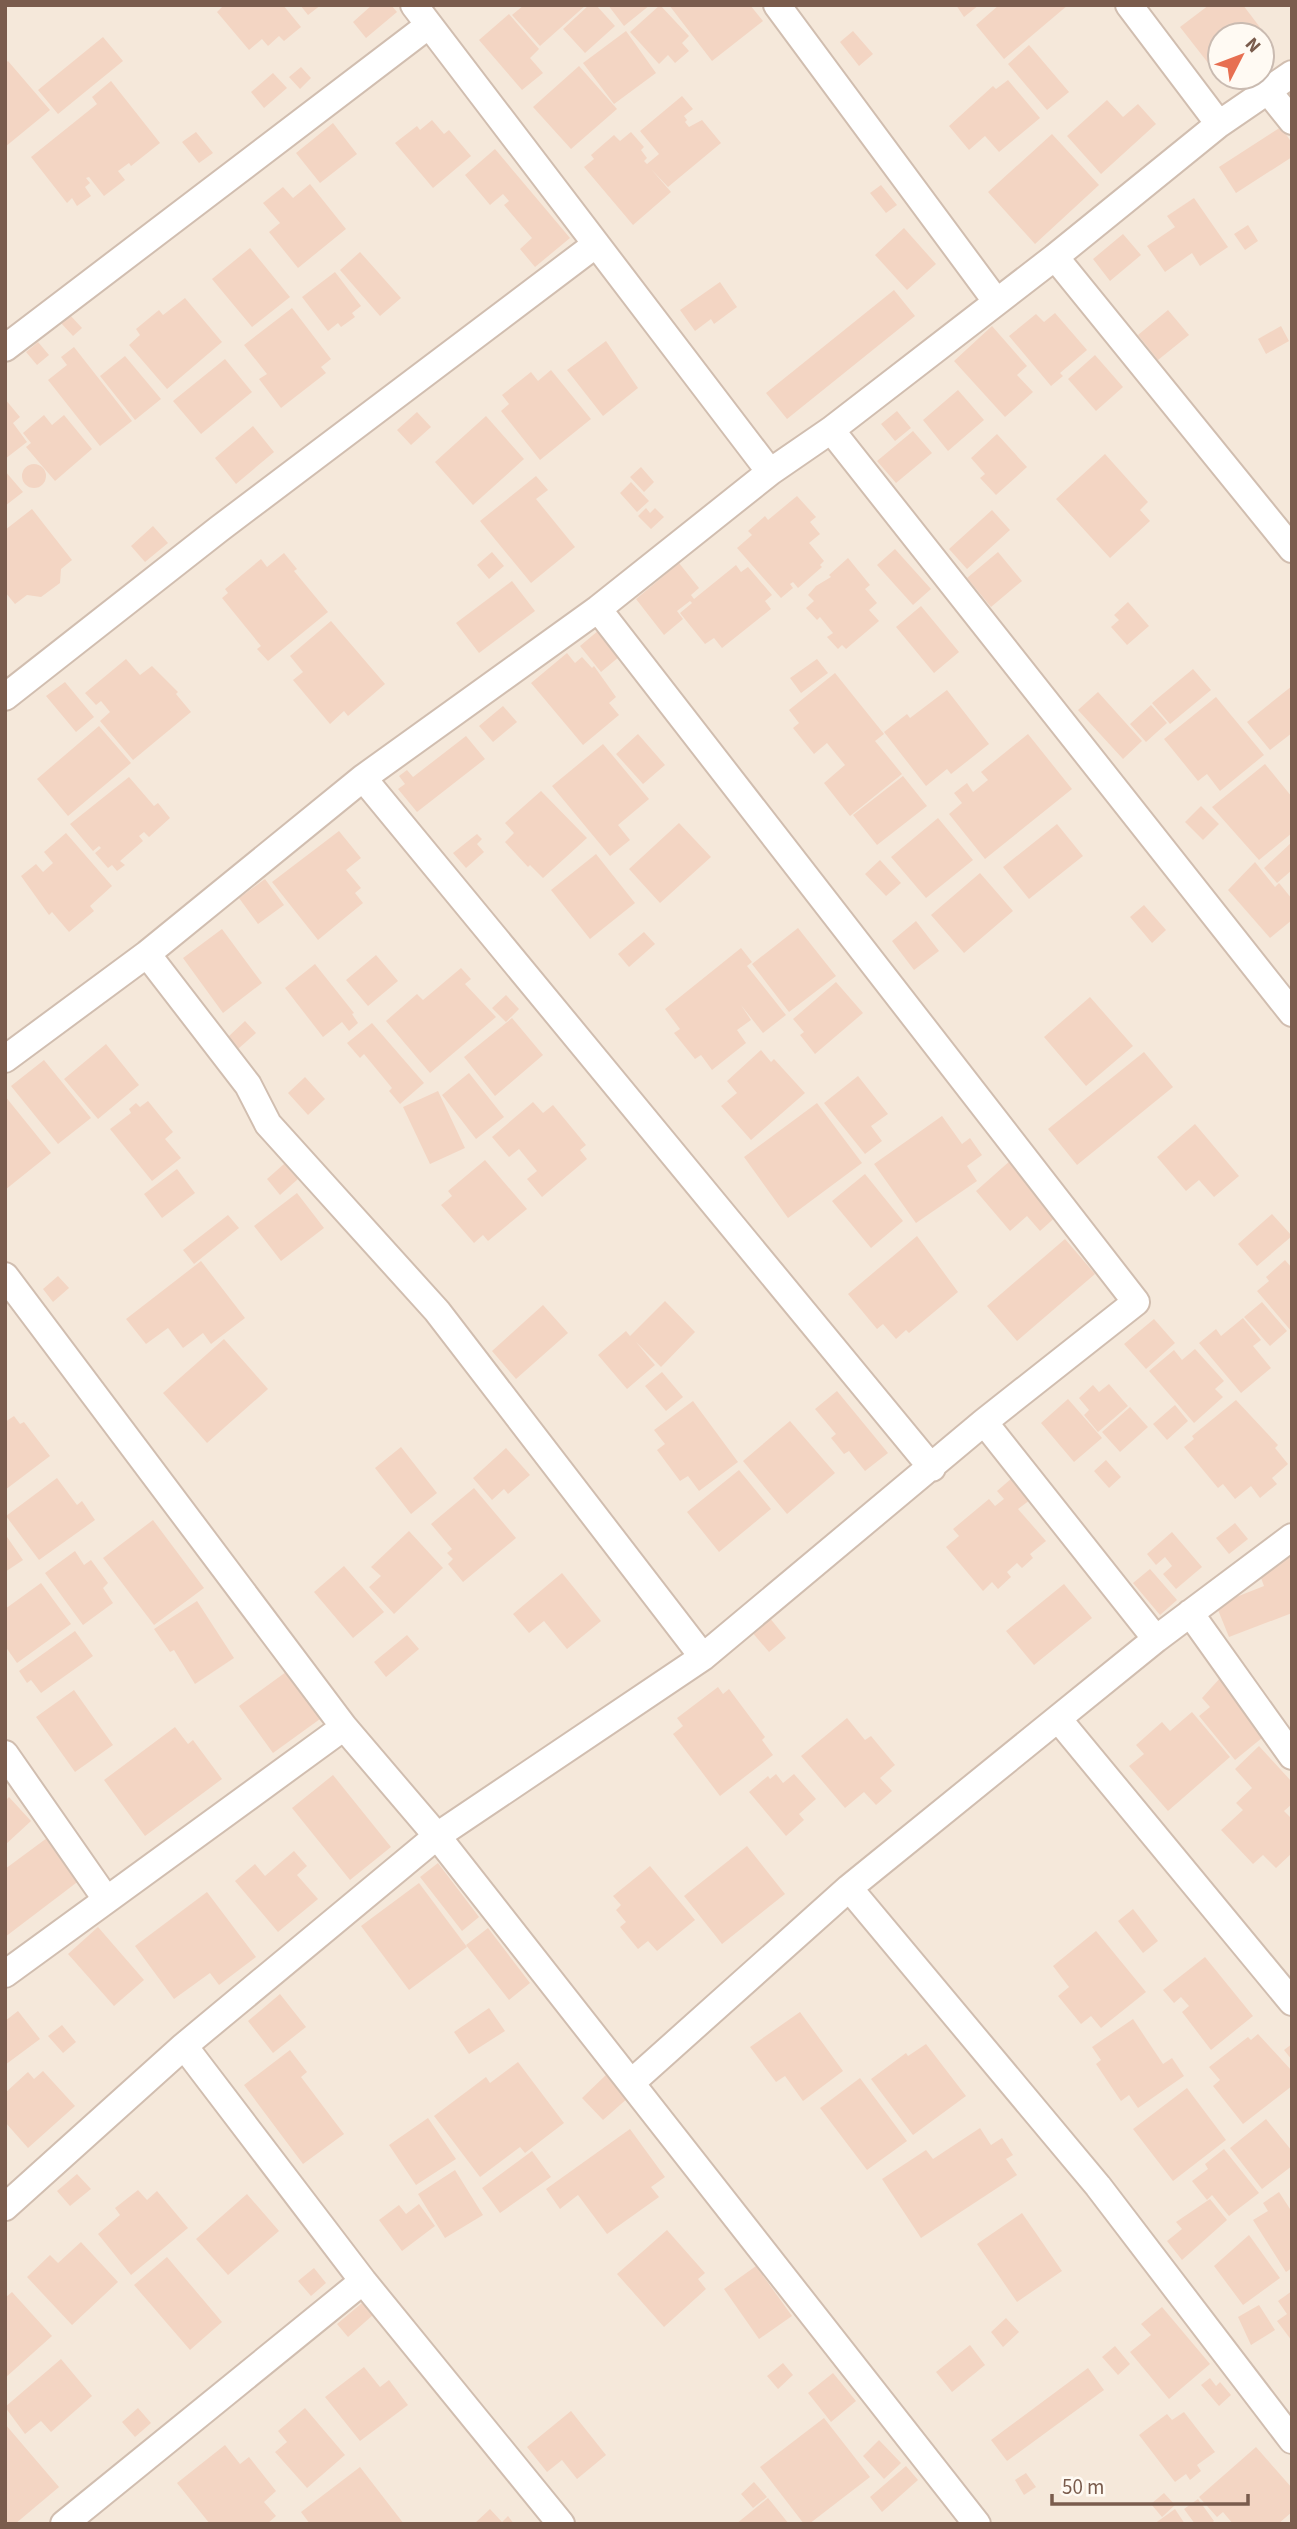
<svg xmlns="http://www.w3.org/2000/svg" width="1297" height="2529" font-family="'Source Sans 3',sans-serif">
<style>
.residential{fill:#f5e8da;fill-rule:evenodd}
.building{fill:#f3d5c3}
.lines{fill:none;stroke-linecap:round;stroke-linejoin:round}
.minor-casing{stroke:#d1beb0;stroke-width:30}
.minor{stroke:#fff;stroke-width:26}
</style>
<rect width="100%" height="100%" fill="#fdf6ec"/>
<path class="residential" d="M5,5H1292V2524H5ZM1220,35H1262V77H1220Z"/>
<path class="building" d="M224,5H283L301,27L284,41L279,36L268,46L262,39L249,50L217,12Z
M300,5H321L308,15Z
M372,5H391L397,12L366,38L353,22Z
M524,5H586L540,46L512,15Z
M589,5H596L615,26L585,53L563,29Z
M608,5H650L624,26Z
M660,5L689,36L682,43L689,51L675,63L668,55L659,64L630,32Z
M669,5H750L763,21L712,61Z
M956,5H979L964,17Z
M999,5H1068L1004,59L976,25Z
M1209,5H1243L1262,30L1256,35H1220V62L1212,68L1180,27Z
M509,14L539,49L530,58L543,73L522,90L479,40Z
M626,31L656,73L614,104L583,63Z
M853,31L873,54L859,66L840,42Z
M103,37L123,61L58,114L38,90Z
M1029,45L1069,92L1047,110L1008,64Z
M8,61L50,110L5,147V63Z
M579,66L617,109L571,149L533,107Z
M301,67L311,78L300,89L289,77Z
M273,73L287,88L264,108L251,92Z
M1008,80L1040,118L999,152L985,136L969,150L949,126L993,86L996,89Z
M111,81L160,143L131,166L129,163L118,171L125,180L104,196L89,177L86,178L90,183L85,187L91,196L77,206L72,198L67,203L31,157L97,104L92,97Z
M682,96L693,109L684,116L687,120L685,122L689,127L702,120L721,143L668,187L651,169L671,192L633,225L584,167L594,159L591,155L614,135L620,141L631,132L644,147L641,150L647,158L644,161L647,164L659,154L640,131Z
M1107,100L1123,117L1138,104L1156,124L1101,174L1067,136Z
M432,120L444,134L449,130L471,156L433,188L395,143L417,126L420,130Z
M333,123L357,154L320,183L296,153Z
M1281,127L1292,143V157L1236,193L1219,167Z
M196,132L213,153L199,163L182,142Z
M1052,134L1099,185L1035,244L988,192Z
M495,149L570,238L535,267L520,249L532,238L504,205L509,201L503,194L490,205L465,175Z
M310,184L346,229L298,268L269,232L280,223L263,203L283,187L293,198Z
M881,185L897,205L886,213L870,193Z
M1194,198L1228,247L1200,266L1192,253L1165,272L1147,246L1175,227L1167,216Z
M1248,225L1258,241L1245,250L1234,234Z
M904,228L936,264L907,290L875,255Z
M1123,234L1141,255L1110,281L1093,259Z
M250,248L290,297L252,327L212,279Z
M360,252L401,298L380,316L340,270Z
M335,272L361,306L352,313L355,317L341,327L338,323L328,331L302,297Z
M720,282L737,307L714,324L711,319L695,331L680,310Z
M894,290L915,316L787,419L766,393Z
M185,298L222,342L167,389L129,345L140,335L136,329L159,310L163,315Z
M292,308L331,359L321,367L326,373L281,408L259,379L267,374L244,345Z
M1168,310L1189,335L1158,360L1138,335Z
M1055,313L1087,350L1060,373L1063,376L1051,386L1009,336L1036,314L1044,322Z
M70,315L82,328L73,336L61,323Z
M992,326L1027,366L1017,375L1033,392L1005,417L954,361Z
M1281,326L1289,341L1266,354L1258,339Z
M606,341L638,388L603,416L567,370Z
M38,342L49,355L37,365L26,352Z
M74,347L132,421L100,446L48,380L67,365L61,357Z
M1095,355L1123,387L1096,411L1068,379Z
M125,356L161,399L135,420L100,376Z
M225,359L252,392L201,434L173,401Z
M551,370L591,419L540,460L501,411L509,404L502,395L531,372L538,381Z
M958,390L984,420L948,451L923,420Z
M5,399L20,417L13,423L27,442L5,459Z
M897,411L911,428L895,441L881,424Z
M417,412L431,427L411,445L397,430Z
M44,415L52,425L64,415L92,449L55,481L26,447L31,443L23,433Z
M486,416L524,459L473,505L435,462Z
M253,426L274,452L236,484L215,458Z
M913,431L932,453L896,483L877,461Z
M997,434L1027,467L996,495L980,478L985,474L971,458Z
M1105,454L1148,502L1140,510L1150,521L1110,558L1056,499Z
M22 476a12 12 0 1 1 24 0a12 12 0 1 1-24 0Z
M641,467L654,482L644,492L630,477Z
M5,471L23,492L5,506Z
M536,476L548,490L536,499L575,547L531,583L480,521Z
M631,482L649,501L637,512L620,493Z
M797,496L816,517L810,522L820,534L809,543L824,561L820,565L822,567L798,588L793,582L790,584L793,588L781,598L737,548L752,535L748,531L765,516L768,520Z
M646,508L650,513L655,508L664,517L651,529L638,516Z
M32,509L72,560L61,569L60,583L41,597L27,595L15,604L5,592V530Z
M992,510L1010,530L967,569L949,549Z
M153,526L168,543L145,562L131,546Z
M895,549L931,589L913,605L877,565Z
M492,552L504,566L489,579L477,565Z
M998,552L1022,581L991,607L967,578Z
M284,553L297,569L294,571L328,612L268,661L257,649L261,646L222,598L228,593L225,589L261,559L267,567Z
M848,558L870,585L865,589L877,603L869,610L879,621L846,649L842,645L838,649L827,637L833,633L820,617L817,620L806,608L814,601L808,595L816,586L831,577L829,575Z
M679,563L699,588L691,595L694,599L736,565L741,572L748,567L772,595L765,601L771,609L722,648L714,638L705,644L680,613L692,603L690,601L677,611L683,619L664,635L636,599Z
M512,581L535,611L479,653L456,623Z
M1128,602L1149,626L1127,645L1111,627L1119,620L1114,615Z
M921,606L959,652L934,673L896,627Z
M331,621L385,684L348,716L344,711L330,724L293,680L303,672L290,656Z
M605,625L626,651L601,672L580,646Z
M567,653L575,663L582,657L592,668L594,666L616,697L609,703L619,715L583,745L531,683Z
M126,659L140,675L152,666L178,692L176,694L191,712L133,760L100,721L110,712L101,701L96,705L85,693Z
M817,659L828,673L801,693L790,678Z
M1193,669L1211,690L1170,724L1152,703Z
M835,673L884,734L875,741L902,774L850,816L824,783L845,765L827,743L814,754L793,728L799,723L789,710Z
M65,682L94,717L76,732L46,696Z
M1292,686V733L1270,750L1247,722Z
M947,690L989,744L951,774L947,769L926,786L884,732L907,714L910,718Z
M1098,692L1142,741L1123,759L1078,710Z
M1216,697L1264,755L1220,791L1207,774L1198,781L1164,739Z
M1151,705L1167,723L1146,742L1130,724Z
M503,706L517,722L493,742L479,726Z
M99,726L131,763L68,816L37,779Z
M638,734L665,765L643,784L616,754Z
M1028,734L1072,789L985,859L949,814L962,803L954,793L967,783L973,792L988,780L981,772Z
M466,736L485,759L417,812L398,789L405,784L399,776L407,770L413,777Z
M603,744L649,799L618,825L630,840L610,856L552,786Z
M1265,764L1292,797V833L1259,860L1212,807Z
M903,776L927,806L877,845L853,815Z
M129,777L154,806L158,803L170,818L149,837L144,832L139,836L143,841L120,861L125,865L117,871L112,865L108,868L95,853L101,848L99,846L93,851L70,824Z
M541,791L587,838L543,878L530,865L528,867L505,842L514,833L505,823Z
M1201,806L1219,824L1203,840L1185,822Z
M938,818L973,860L926,898L891,857Z
M679,823L711,857L660,903L629,869Z
M1057,824L1083,856L1029,899L1003,867Z
M339,831L361,858L346,870L361,888L355,893L363,903L318,940L272,882Z
M66,833L112,886L90,906L94,911L69,932L52,912L49,915L21,876L36,864L43,872L53,863L44,852Z
M477,834L482,839L477,844L484,852L466,868L453,853Z
M1292,842V870L1277,883L1264,868Z
M596,854L635,903L590,939L551,890Z
M880,860L901,883L886,896L865,874Z
M1255,862L1275,887L1279,883L1292,899V920L1270,938L1228,890Z
M980,873L1013,911L964,953L931,915Z
M265,879L284,905L258,924L239,898Z
M1144,905L1166,930L1152,943L1130,917Z
M916,921L939,951L914,970L892,941Z
M798,928L836,976L789,1012L752,964Z
M222,929L262,983L223,1013L183,958Z
M644,932L655,944L629,967L618,954Z
M741,948L752,962L747,966L786,1015L763,1033L741,1005L751,1020L737,1030L746,1043L712,1070L701,1055L695,1059L674,1033L680,1029L665,1009Z
M376,955L398,981L368,1006L346,980Z
M315,964L354,1013L352,1014L358,1023L349,1031L342,1022L323,1037L285,988Z
M461,968L471,979L465,984L496,1017L430,1073L386,1021L417,994L423,1000Z
M836,982L863,1013L815,1054L800,1035L804,1032L793,1019Z
M506,995L519,1009L506,1022L492,1008Z
M1090,997L1133,1046L1086,1086L1044,1037Z
M512,1018L543,1055L495,1096L464,1057Z
M245,1021L256,1033L238,1049L228,1037Z
M372,1023L424,1083L400,1104L389,1091L392,1088L364,1054L360,1058L347,1043Z
M106,1044L139,1085L98,1119L64,1079Z
M761,1050L771,1062L774,1059L805,1093L751,1140L721,1106L737,1093L727,1081Z
M1144,1052L1173,1087L1077,1165L1048,1129Z
M44,1060L91,1118L58,1144L11,1086Z
M469,1073L504,1117L476,1139L442,1095Z
M858,1076L888,1114L871,1126L882,1141L865,1154L824,1103Z
M305,1077L325,1099L308,1115L288,1093Z
M438,1091L465,1148L430,1164L403,1107Z
M5,1096L51,1153L5,1190Z
M148,1101L173,1132L165,1139L181,1158L152,1181L110,1129L131,1113L129,1109L136,1103L140,1107Z
M533,1102L543,1113L553,1105L586,1145L580,1150L587,1159L542,1197L527,1179L537,1171L519,1149L509,1157L492,1137Z
M817,1103L862,1163L788,1218L744,1157Z
M942,1116L962,1144L970,1138L982,1155L967,1166L977,1181L916,1223L874,1164Z
M1195,1124L1239,1176L1214,1197L1199,1180L1186,1191L1157,1157Z
M485,1160L527,1209L488,1241L483,1235L474,1243L441,1205L452,1196L448,1191Z
M1011,1160L1059,1214L1040,1231L1027,1216L1010,1231L976,1191Z
M284,1164L298,1179L280,1195L267,1179Z
M177,1169L195,1193L162,1218L144,1194Z
M865,1174L903,1221L871,1248L832,1201Z
M297,1193L324,1228L281,1261L254,1226Z
M1272,1214L1292,1236L1257,1266L1238,1244Z
M228,1215L239,1228L194,1264L183,1250Z
M917,1236L958,1292L909,1333L906,1330L896,1339L883,1324L877,1329L848,1294Z
M1065,1239L1095,1274L1017,1341L987,1306Z
M1285,1260L1292,1268V1332L1257,1291L1269,1281L1266,1277Z
M201,1261L245,1318L211,1344L203,1333L183,1348L168,1328L146,1344L126,1319Z
M58,1276L69,1288L53,1302L43,1289Z
M665,1301L695,1332L661,1367L636,1342L655,1365L627,1389L598,1355L626,1331L630,1336Z
M1262,1302L1287,1331L1270,1346L1244,1317Z
M543,1305L568,1333L516,1379L492,1351Z
M1243,1318L1261,1340L1253,1346L1271,1368L1241,1393L1199,1343L1216,1329L1221,1336Z
M1154,1319L1175,1343L1146,1369L1124,1344Z
M224,1339L268,1389L207,1443L163,1393Z
M1195,1349L1224,1381L1215,1389L1223,1397L1194,1423L1149,1371L1174,1350L1182,1360Z
M662,1372L683,1397L666,1411L645,1386Z
M1109,1384L1128,1406L1098,1432L1084,1415L1089,1410L1079,1398L1093,1385L1099,1392Z
M837,1391L888,1453L865,1471L849,1451L844,1454L831,1438L836,1434L815,1409Z
M1068,1399L1102,1438L1074,1462L1041,1423Z
M1236,1400L1278,1445L1275,1448L1288,1464L1272,1478L1277,1484L1260,1498L1251,1486L1235,1499L1223,1484L1218,1488L1184,1447L1194,1439L1192,1436Z
M693,1401L738,1462L699,1491L688,1476L680,1481L657,1450L665,1444L654,1430Z
M1175,1405L1188,1421L1167,1440L1153,1424Z
M1130,1407L1148,1427L1120,1452L1102,1432Z
M14,1416L20,1424L24,1422L50,1456L5,1490V1422Z
M790,1421L835,1473L787,1514L743,1461Z
M401,1447L437,1493L411,1514L375,1468Z
M506,1448L530,1475L508,1494L504,1489L492,1500L473,1478Z
M1106,1460L1121,1477L1109,1488L1094,1471Z
M739,1470L771,1509L719,1552L687,1512Z
M57,1478L77,1505L82,1501L95,1520L39,1560L6,1516Z
M1012,1478L1030,1500L1018,1509L1046,1541L1030,1554L1033,1558L1022,1568L1017,1563L1007,1572L1011,1577L998,1589L992,1582L983,1591L946,1547L959,1536L953,1529L989,1499L995,1506L1004,1499L997,1491Z
M474,1488L516,1538L463,1582L448,1564L453,1559L447,1553L452,1549L431,1524Z
M153,1520L204,1588L154,1625L103,1558Z
M1235,1523L1248,1539L1229,1554L1216,1538Z
M409,1531L443,1568L394,1614L369,1587L381,1576L371,1567Z
M1172,1532L1202,1567L1176,1589L1163,1574L1172,1566L1165,1557L1156,1565L1147,1554Z
M5,1534L23,1560L5,1572Z
M75,1551L84,1565L91,1560L108,1583L103,1588L113,1603L83,1625L45,1573Z
M1292,1556V1613L1229,1637L1216,1605L1264,1586L1258,1570Z
M344,1566L384,1612L353,1638L314,1592Z
M1150,1569L1177,1600L1160,1615L1133,1583Z
M562,1573L601,1621L567,1649L544,1621L529,1633L513,1614Z
M41,1583L71,1624L17,1663L5,1646V1609Z
M1064,1584L1092,1618L1034,1665L1006,1631Z
M197,1601L234,1658L195,1684L174,1650L170,1652L154,1629Z
M769,1617L786,1638L769,1652L751,1631Z
M75,1631L93,1656L41,1693L31,1680L27,1683L19,1671Z
M407,1635L419,1649L386,1677L374,1662Z
M286,1672L320,1719L273,1753L239,1706Z
M1221,1677L1268,1733L1235,1760L1199,1716L1210,1707L1202,1698Z
M718,1687L723,1694L729,1689L765,1737L762,1740L773,1755L720,1796L673,1734L683,1726L677,1718Z
M74,1690L113,1745L75,1772L36,1717Z
M1192,1712L1230,1757L1168,1811L1129,1766L1144,1754L1136,1745L1162,1722L1170,1731Z
M847,1718L865,1740L871,1736L895,1765L880,1778L892,1791L876,1805L864,1792L845,1808L801,1756Z
M175,1727L188,1744L193,1740L222,1779L145,1836L104,1780Z
M1259,1746L1292,1782V1804L1284,1811L1292,1819V1853L1276,1868L1263,1855L1253,1864L1221,1830L1243,1810L1236,1803L1252,1788L1235,1769Z
M776,1774L783,1783L794,1774L816,1799L799,1814L804,1820L786,1836L749,1792L768,1776L770,1779Z
M333,1775L391,1847L350,1880L292,1808Z
M9,1797L31,1821L5,1845V1801Z
M47,1838L80,1880L5,1937V1869Z
M747,1846L785,1894L722,1944L684,1896Z
M294,1851L307,1866L297,1875L318,1899L278,1932L235,1881L255,1864L265,1876Z
M438,1863L479,1917L462,1931L420,1877Z
M650,1866L695,1920L657,1951L648,1941L638,1949L620,1927L626,1922L616,1910L621,1905L613,1896Z
M419,1883L467,1947L409,1990L361,1926Z
M207,1892L256,1957L219,1985L210,1973L174,1999L135,1946Z
M1133,1909L1158,1941L1143,1953L1118,1921Z
M98,1927L144,1980L114,2006L68,1954Z
M488,1928L530,1983L509,2000L466,1945Z
M1096,1931L1146,1992L1101,2028L1091,2016L1081,2024L1058,1996L1069,1987L1053,1966Z
M1205,1957L1253,2016L1211,2050L1182,2012L1189,2006L1181,1997L1174,2003L1163,1990Z
M280,1994L306,2027L273,2053L248,2021Z
M489,2008L505,2031L469,2054L454,2032Z
M18,2011L40,2039L5,2065V2021Z
M800,2012L843,2071L803,2101L785,2076L776,2082L750,2047Z
M1133,2019L1163,2064L1172,2058L1184,2076L1138,2108L1129,2095L1121,2101L1096,2064L1101,2060L1092,2047Z
M62,2025L76,2042L63,2053L48,2036Z
M1258,2034L1292,2071V2086L1243,2124L1213,2086L1220,2080L1209,2067L1248,2037L1251,2040Z
M926,2044L966,2096L913,2135L871,2079L906,2053L908,2056Z
M1292,2044V2060L1284,2050Z
M290,2050L307,2072L301,2077L344,2134L303,2164L244,2085Z
M518,2062L564,2123L525,2153L520,2147L480,2177L434,2116L486,2077L490,2083Z
M43,2071L75,2106L28,2148L5,2122V2093L28,2072L34,2079Z
M607,2074L629,2097L603,2120L582,2098Z
M860,2078L907,2141L867,2170L820,2108Z
M1187,2088L1226,2140L1173,2181L1133,2129Z
M428,2118L456,2159L416,2185L389,2145Z
M1266,2119L1292,2151V2166L1262,2189L1230,2148Z
M980,2128L991,2145L1002,2138L1013,2155L1006,2159L1017,2175L921,2238L882,2179L926,2150L933,2159Z
M630,2129L665,2177L651,2187L659,2197L607,2234L578,2195L560,2209L546,2189Z
M1224,2149L1259,2193L1229,2216L1212,2195L1207,2200L1192,2181L1208,2169L1205,2164Z
M532,2151L551,2177L500,2213L482,2188Z
M455,2170L483,2215L445,2238L418,2194Z
M77,2174L91,2189L70,2206L57,2191Z
M138,2190L147,2200L157,2191L188,2228L131,2275L98,2234L120,2215L115,2208Z
M1279,2192L1292,2212V2268L1286,2272L1253,2220L1268,2211L1263,2203Z
M247,2194L279,2231L228,2275L196,2239Z
M1210,2199L1227,2220L1182,2260L1167,2241L1182,2229L1176,2222Z
M419,2204L435,2226L402,2251L379,2220L399,2205L406,2214Z
M1022,2213L1062,2271L1017,2302L977,2244Z
M667,2230L705,2273L698,2279L706,2289L664,2327L617,2274Z
M1249,2235L1280,2278L1243,2305L1214,2266Z
M81,2242L118,2282L72,2325L27,2277L50,2255L58,2263Z
M167,2257L222,2322L190,2350L134,2285Z
M756,2266L792,2316L759,2339L724,2289Z
M314,2268L326,2283L311,2296L298,2281Z
M1292,2291V2341L1277,2321L1287,2314L1278,2301Z
M12,2292L52,2336L5,2378V2298Z
M362,2303L373,2315L348,2337L337,2324Z
M1259,2305L1275,2330L1251,2345L1238,2317Z
M1162,2307L1210,2364L1169,2399L1130,2352L1151,2335L1141,2324Z
M1006,2318L1019,2332L1003,2347L991,2332Z
M970,2345L985,2365L952,2392L936,2372Z
M1115,2346L1130,2364L1118,2375L1102,2357Z
M61,2359L92,2396L51,2432L41,2421L25,2434L5,2407Z
M783,2363L793,2375L778,2389L767,2376Z
M364,2367L380,2387L389,2380L408,2405L360,2441L325,2397Z
M1088,2368L1104,2390L1007,2461L991,2440Z
M833,2373L856,2401L831,2422L808,2393Z
M1210,2378L1216,2386L1220,2382L1231,2395L1219,2406L1201,2385Z
M138,2408L151,2423L135,2437L122,2422Z
M305,2408L345,2455L307,2488L275,2452L287,2442L278,2431Z
M571,2411L606,2455L577,2479L562,2460L547,2472L527,2447Z
M1184,2412L1215,2452L1197,2465L1201,2471L1190,2480L1186,2474L1175,2482L1139,2435L1167,2414L1172,2420Z
M824,2418L870,2477L809,2524H804L760,2467Z
M5,2424L59,2487L15,2524H5Z
M879,2440L901,2463L884,2479L863,2456Z
M225,2445L240,2464L249,2457L276,2491L264,2502L276,2516L267,2524H210L177,2483Z
M1256,2447L1292,2488V2512L1278,2524H1233L1223,2512L1217,2517L1199,2497Z
M906,2466L918,2480L882,2512L870,2497Z
M360,2467L404,2524H310L301,2512Z
M1026,2473L1036,2487L1024,2495L1015,2480Z
M754,2482L767,2497L753,2508L741,2494Z
M1164,2493L1175,2505L1162,2517L1151,2504Z
M768,2498L789,2524H736Z
M1198,2499L1214,2521L1211,2524H1195L1184,2509Z
M490,2509L502,2522L508,2516L514,2524H474Z
M1175,2509L1185,2524H1154Z"/>
<g class="lines">
<g class="minor-casing">
<path id="minor" d="M414,5L770,472
M777,5L996,301
M1129,5L1219,124
M1268,91L1292,121
M1055,257L1292,549
M5,348L429,25
M831,430L1292,1013
M5,697L219,529L595,245
M363,778L932,1468
M147,954L248,1085L268,1124L437,1311L703,1657
M5,1059L147,954L363,778L598,609L770,472L831,430L1055,257L1219,124L1292,74
M5,1276L344,1727L437,1836L977,2524
M984,1422L1156,1639
M1190,1613L1292,1756
M1059,1720L1292,2002
M5,1754L106,1899
M849,1888L1098,2186L1292,2440
M5,1974L344,1727
M184,2046L363,2281L561,2524
M631,2083L849,1888L1156,1639L1292,1537
M5,2207L184,2046L437,1836L703,1657L984,1422L1136,1302L598,609
M64,2524L363,2281"/>
</g>
<use href="#minor" class="minor"/>
</g>
<rect width="1297" height="2529" fill="none" stroke="#7a5c4d" stroke-width="14"/>
<g transform="translate(1241 56) rotate(48)"><circle r="33" fill="#fffaf3" stroke="#cabbb1" stroke-width="2"/>
<path d="M0-5L12 26L0 18L-12 26Z" fill="#e76f51"/>
<text y="-10" font-size="19" font-weight="bold" text-anchor="middle" fill="#7a5c4d">N</text>
</g>
<path d="M1052 2494v10h196v-10" fill="none" stroke="#7a5c4d" stroke-width="3.5"/>
<text x="1062" y="2494" font-size="21" fill="#7a5c4d" stroke="#fffaf3" stroke-width="5" paint-order="stroke">50 m</text>
</svg>
